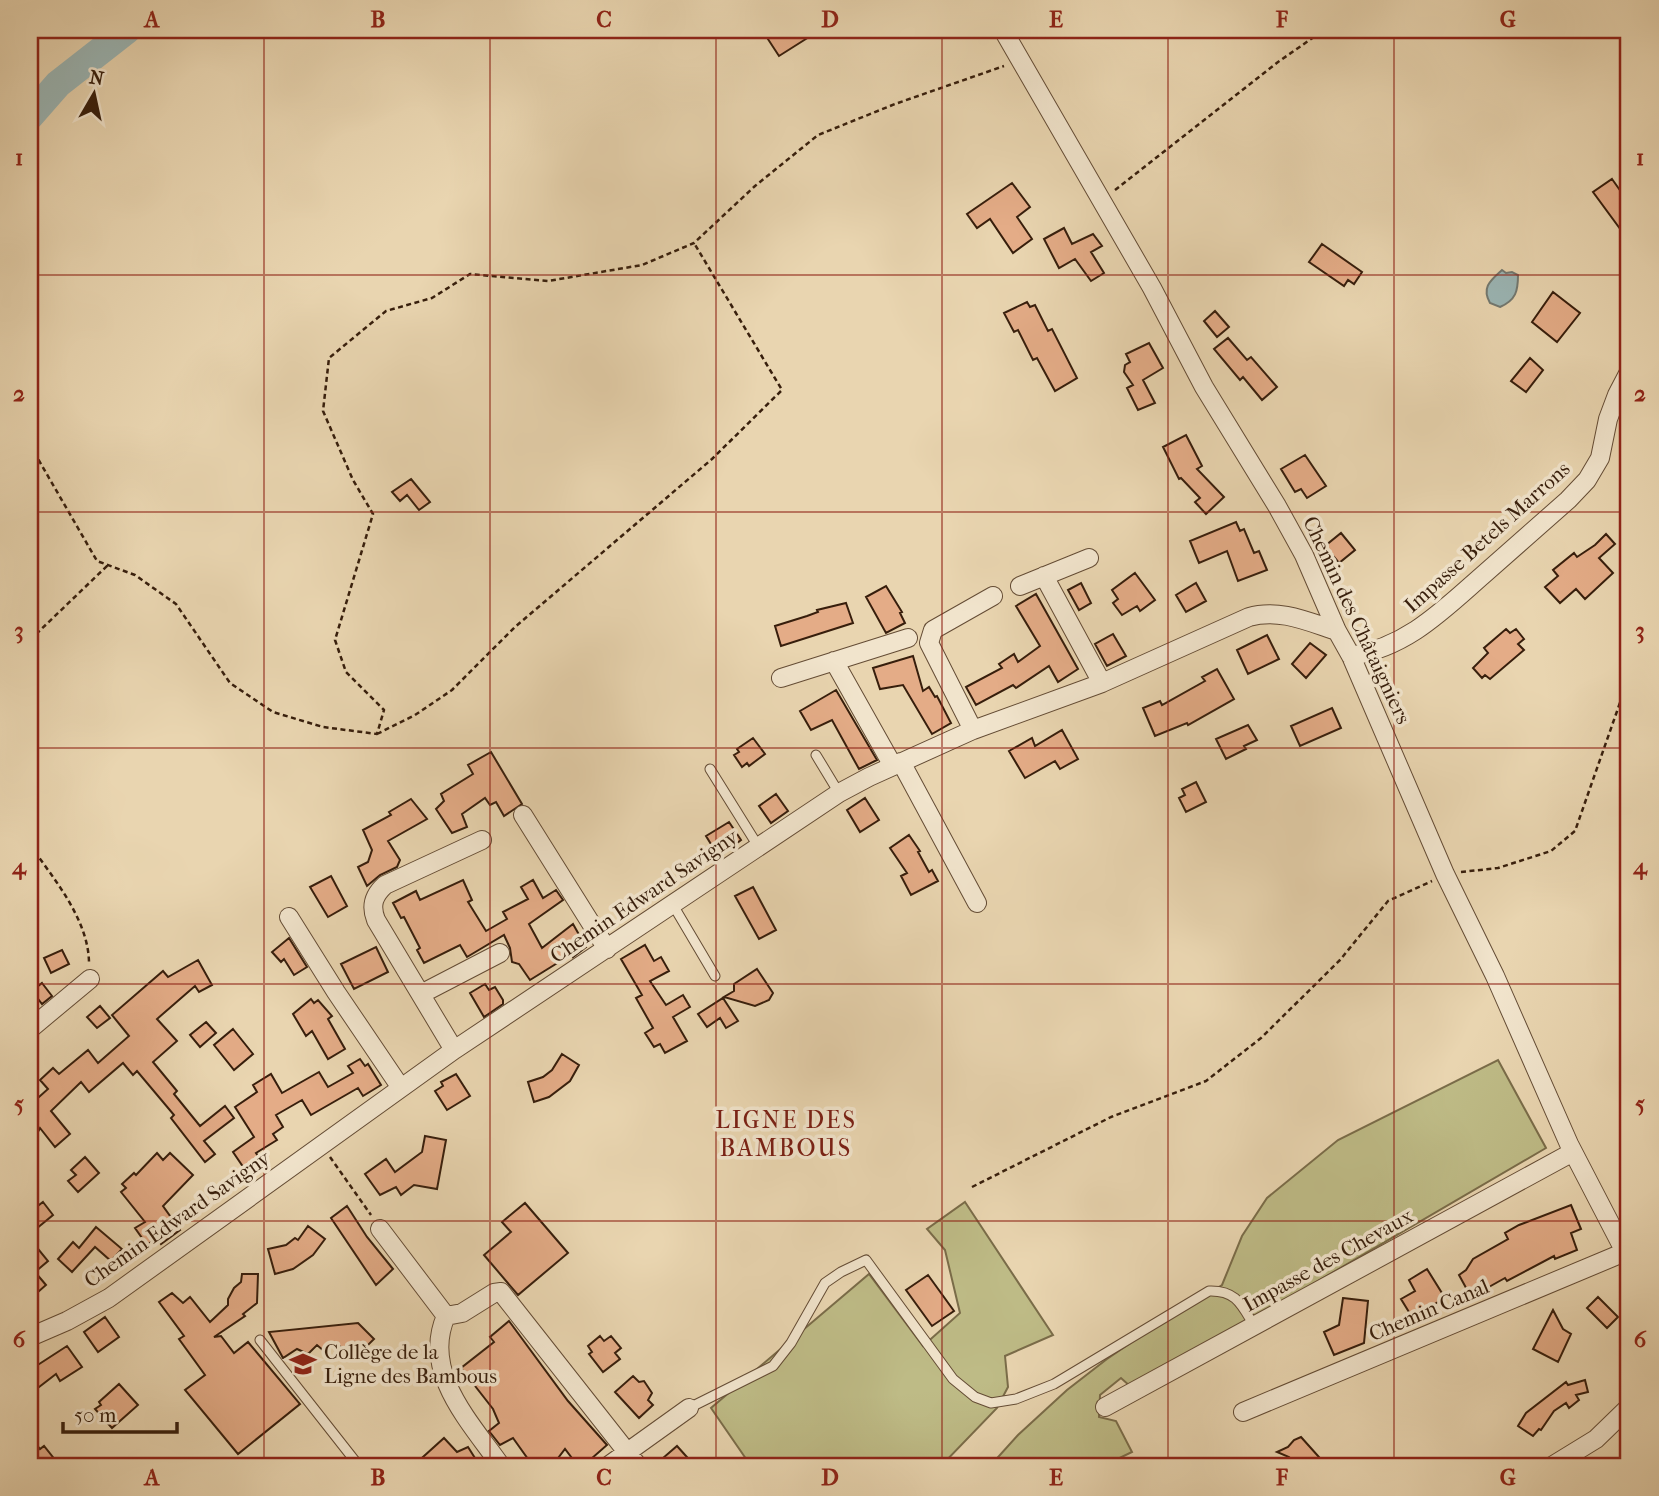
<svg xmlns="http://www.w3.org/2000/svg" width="1659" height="1496" font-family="'IM FELL French Canon',serif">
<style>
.green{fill:#bebb86;stroke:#7a6c49;stroke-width:2}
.water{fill:#9bb6b5;stroke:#737971;stroke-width:2}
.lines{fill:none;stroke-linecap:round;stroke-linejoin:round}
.river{stroke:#9bb6b5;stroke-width:28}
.building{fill:#e4ac87;stroke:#371e0c;stroke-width:2}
.service-casing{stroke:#644c35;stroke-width:11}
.minor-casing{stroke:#644c35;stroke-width:20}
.path{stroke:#371e0c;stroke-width:2.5;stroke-dasharray:5 3.5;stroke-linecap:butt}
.service{stroke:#f1e4cc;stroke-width:9}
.minor{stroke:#f1e4cc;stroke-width:18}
.grid{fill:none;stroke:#8f2418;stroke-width:2;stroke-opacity:0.55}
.labels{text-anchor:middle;stroke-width:7;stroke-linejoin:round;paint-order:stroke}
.street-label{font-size:21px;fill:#371e0c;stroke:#f1e4cc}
.poi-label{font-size:21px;fill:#371e0c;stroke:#f1e4cc;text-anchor:start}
.quarter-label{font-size:24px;letter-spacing:2px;fill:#7a1f14;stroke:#f1e4cc}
.neatline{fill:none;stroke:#8f2418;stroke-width:2.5}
.grid-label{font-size:23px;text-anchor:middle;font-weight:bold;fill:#8f2418}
</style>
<rect width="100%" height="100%" fill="#e9d5b0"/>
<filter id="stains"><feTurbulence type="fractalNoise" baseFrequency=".00286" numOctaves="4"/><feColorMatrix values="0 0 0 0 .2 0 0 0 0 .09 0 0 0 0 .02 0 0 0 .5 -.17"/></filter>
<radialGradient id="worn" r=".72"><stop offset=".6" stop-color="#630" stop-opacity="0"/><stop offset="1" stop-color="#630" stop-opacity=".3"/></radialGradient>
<path class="green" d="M1498,1060L1546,1148L1265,1312L1131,1387L1121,1378L1100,1395L1099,1417L1116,1421L1132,1452L1103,1466H990L1018,1435L1067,1390L1107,1359L1160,1323L1222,1285L1242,1236L1267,1198L1338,1140Z
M965,1202L1053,1335L1005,1356L1008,1387L997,1408L941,1466H751L711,1408L869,1274L923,1346L960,1313L945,1250L927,1229Z"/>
<path class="water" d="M1502,270L1506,273L1512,272L1518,275C1518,291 1516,300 1500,307L1490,303C1481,287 1491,280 1502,270Z"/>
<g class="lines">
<path class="river" d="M30,116L58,84L127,30"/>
</g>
<path class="building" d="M762,30H820L779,56Z
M1612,179L1629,203V241L1593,192Z
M1012,183L1030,207L1017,217L1032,239L1013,253L990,219L977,228L967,214Z
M1064,228L1072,244L1093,234L1102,246L1091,252L1104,273L1091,281L1075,259L1059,268L1044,239Z
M1322,244L1362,272L1354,284L1348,280L1344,286L1309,262Z
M1553,292L1580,313L1557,342L1532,322Z
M1027,302L1030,307L1035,305L1048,331L1052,329L1077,378L1055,391L1037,358L1033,360L1018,330L1014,332L1004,313Z
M1215,311L1229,327L1217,337L1204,321Z
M1228,338L1247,360L1251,357L1277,387L1262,400L1243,377L1240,380L1214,349Z
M1149,343L1163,368L1143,380L1155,403L1138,410L1127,388L1133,385L1124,372L1125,365L1130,362L1126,354Z
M1530,358L1543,370L1526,392L1511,381Z
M1186,435L1202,466L1197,469L1224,497L1206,514L1195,502L1200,498L1181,478L1179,479L1163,447Z
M1305,455L1326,486L1307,498L1301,489L1295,492L1281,469Z
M411,479L430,502L419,510L407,495L400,501L392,492Z
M1236,522L1240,531L1244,529L1254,553L1259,551L1267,570L1238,581L1227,551L1199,563L1190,541Z
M1341,533L1355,550L1339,563L1325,546Z
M1606,534L1615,544L1599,558L1613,573L1585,599L1576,589L1560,603L1545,587L1558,576L1553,570L1574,553L1577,557L1595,545Z
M1135,573L1155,600L1140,611L1137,606L1122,615L1113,603L1118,599L1112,590Z
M1081,583L1091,603L1079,610L1068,590Z
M1196,583L1206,601L1186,612L1176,595Z
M886,586L902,612L900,613L905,623L886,633L866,597Z
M1036,594L1078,669L1058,682L1049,666L1016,688L1013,685L976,705L966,687L1002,668L999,664L1014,654L1018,662L1040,646L1016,606Z
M846,603L853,623L781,646L775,626L807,616L818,612L817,610Z
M1506,629L1510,633L1516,629L1524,639L1518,644L1524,650L1490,679L1485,675L1482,678L1473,668L1488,653L1484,648Z
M1113,634L1126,656L1107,666L1095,644Z
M1267,635L1279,659L1248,674L1237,650Z
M1310,643L1326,655L1306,678L1292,664Z
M913,656L923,691L929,687L935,697L937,696L951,723L932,734L903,685L880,689L873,668Z
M1217,669L1234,699L1188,725L1187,723L1155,736L1143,708L1160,701L1162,705L1205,681L1202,677Z
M836,690L877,760L859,769L832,720L811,730L800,711Z
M1332,708L1341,728L1300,746L1291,726Z
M1248,725L1257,740L1244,746L1246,749L1226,759L1216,739Z
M1062,730L1078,759L1060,769L1055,761L1025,778L1009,751L1032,738L1035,746Z
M753,738L765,754L749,766L747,763L742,767L734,755L739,752L737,749Z
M491,752L522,804L504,816L496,802L490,805L485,798L462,814L467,827L452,833L436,809L444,801L441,794L473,774L468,765Z
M1196,782L1206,802L1186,812L1179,798L1185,795L1182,789Z
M776,794L788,811L771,823L759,806Z
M865,798L879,820L860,832L847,810Z
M411,799L427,819L388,841L400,860L397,867L380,875L367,886L358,867L368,862L372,850L363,830L391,815L389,812Z
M729,822L741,840L719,857L706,836Z
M909,835L920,851L918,852L929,872L932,870L938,881L911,895L901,876L907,873L890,848Z
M331,876L347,906L328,917L310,887Z
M463,880L472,900L468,902L486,931L507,919L503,912L528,899L521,887L533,880L543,898L556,890L563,900L529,924L542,948L573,924L586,947L573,957L572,954L530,980L519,964L512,962L510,948L504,935L467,957L460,945L424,963L417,950L420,948L404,917L401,918L393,903L416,891L420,900Z
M753,887L776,930L759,939L735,896Z
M289,938L307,967L294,975L284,959L281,962L272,952Z
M645,945L654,961L661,957L669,971L650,981L666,1005L683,995L690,1007L673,1017L687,1041L665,1053L660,1044L654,1047L645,1033L653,1028L636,998L642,995L621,959Z
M376,947L388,972L354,989L341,964Z
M62,950L69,964L51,973L44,958Z
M198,960L212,985L199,992L195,986L157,1019L177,1041L153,1062L177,1091L174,1094L200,1126L225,1106L234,1118L204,1141L215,1154L205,1162L171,1118L174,1115L137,1071L133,1075L123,1063L89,1092L81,1082L51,1111L70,1134L55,1147L40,1128L39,1130L30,1120V1105L48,1089L40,1080L53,1068L59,1074L88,1050L98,1063L129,1036L112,1015L163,971L168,977Z
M757,969L773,993L769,1000L755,1006L724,997L734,991V984Z
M42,983L52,996L42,1004L32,991Z
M485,984L489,990L495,987L503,1000V1004L484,1017L470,993Z
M723,998L738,1021L726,1028L720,1018L707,1027L698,1014Z
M311,999L314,1003L318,1000L332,1016L328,1019L345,1049L328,1059L312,1031L306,1036L293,1014Z
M100,1006L110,1018L97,1028L87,1017Z
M206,1022L216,1033L200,1047L190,1035Z
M233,1029L253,1054L234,1070L214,1045Z
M562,1054L579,1065L570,1081L549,1097L534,1102L528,1082L543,1077L552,1070Z
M360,1059L365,1066L368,1064L381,1085L363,1096L358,1088L311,1115L302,1100L276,1115L283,1127L273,1134L277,1140L256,1153L263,1163L248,1174L233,1152L254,1137L235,1107L257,1092L253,1085L271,1074L282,1093L319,1072L328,1087L353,1073L348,1066Z
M456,1074L470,1096L447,1110L435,1091L443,1086L441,1082Z
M425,1136L446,1140L437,1189L414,1185L401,1195L396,1187L380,1195L365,1174L386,1159L395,1172L422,1152Z
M157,1153L163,1160L170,1153L193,1175L163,1206L180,1230L161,1244L157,1238L147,1245L135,1228L145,1222L121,1192L126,1188L122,1184L134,1173L136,1175Z
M85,1157L99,1173L78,1192L68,1181L76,1175L71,1170Z
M43,1202L53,1215L30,1234V1212Z
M525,1203L568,1253L518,1295L484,1255L511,1232L502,1222Z
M1571,1205L1581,1229L1571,1233L1577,1250L1555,1259L1554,1256L1507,1281L1505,1278L1471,1297L1459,1275L1466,1270L1473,1259L1508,1239L1505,1233L1519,1225Z
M347,1206L367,1237L393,1269L376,1285L331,1218Z
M308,1226L325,1239L313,1255L293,1269L275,1274L268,1249L286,1245L295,1238L298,1240Z
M96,1227L122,1249L111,1261L95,1247L72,1272L58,1259L73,1242L79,1248Z
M30,1239L48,1261L35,1272L46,1285L30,1299Z
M1427,1269L1445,1298L1412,1317L1401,1299L1415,1291L1409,1280Z
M242,1274H258L257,1303L243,1314L245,1316L214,1337L221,1336L234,1353L248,1342L300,1404L238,1454L185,1390L205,1375L179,1339L184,1336L159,1302L172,1293L183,1303L190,1297L210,1322L228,1305V1299L234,1288L241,1282Z
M928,1275L954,1311L932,1326L906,1290Z
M1598,1297L1618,1317L1607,1328L1587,1308Z
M1343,1298L1368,1301L1364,1343L1334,1355L1324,1332L1339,1325Z
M1553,1310L1563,1329L1571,1334L1558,1362L1533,1349Z
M105,1317L119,1337L98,1352L84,1332Z
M509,1321L568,1401L607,1445L583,1466H578L565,1449L552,1466H533L513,1438L500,1445L489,1431L499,1423L493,1409L461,1368L494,1342L490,1337Z
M358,1323L374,1339L368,1345L360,1348L354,1342L343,1349L335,1342L325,1352L317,1345L308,1354L297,1349L283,1358L269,1332Z
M600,1336L604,1341L611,1336L621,1348L615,1353L620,1359L603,1372L589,1354L592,1352L588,1346Z
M67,1346L82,1367L60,1381L56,1374L30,1394V1370Z
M633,1376L639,1382L644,1381L652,1393L648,1400L653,1405L639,1418L615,1392Z
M1585,1380L1588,1392L1576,1395L1579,1400L1569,1408L1566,1403L1554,1411L1541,1430L1539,1429L1533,1436L1518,1426L1526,1413L1566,1382L1568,1385Z
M119,1384L138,1405L112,1428L95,1409L101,1405L99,1402Z
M30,1436L40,1449L44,1446L56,1461L49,1466H30Z
M1301,1437L1327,1466H1298L1289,1457L1277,1452L1288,1447L1294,1440Z
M444,1438L457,1452L468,1447L480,1466H413Z
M677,1446L695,1466H670L663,1458Z"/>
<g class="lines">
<g class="service-casing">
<path id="service" d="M816,755L839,793
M710,769L758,846
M673,905L715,976
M260,1340L359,1466
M689,1408L773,1366L791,1343L825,1283L841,1272L866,1260L953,1379L975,1397L991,1403L1016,1399L1054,1384L1209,1291C1237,1290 1242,1306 1255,1327"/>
</g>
<g class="minor-casing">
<path id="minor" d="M1003,30L1152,288L1204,387L1277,506L1304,555L1337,631L1351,656L1445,874L1495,976L1569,1144L1625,1252
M1044,576L1102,683
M1020,586L1089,558
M1351,656C1407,647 1442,611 1483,575C1511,550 1540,525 1568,500L1587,480L1600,458L1608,419L1617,395L1629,372
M834,661L893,766
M781,678L908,638
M973,730L929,643L933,630L993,596
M901,762L977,903
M523,815L607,949
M289,917L336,992L401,1088
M421,994L500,953
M30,1029L90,979
M454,1050L376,920C370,905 374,895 385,885L482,840
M380,1229L446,1316
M446,1316L462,1313L494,1293L501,1292L638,1466
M446,1316C421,1372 471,1423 501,1466
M30,1337L67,1321L109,1298L454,1050L839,793L869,777L973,730L1102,683L1249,617C1279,608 1309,622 1337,631
M1105,1407L1573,1152
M1243,1412L1625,1252L1629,1258
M608,1466L689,1408
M1552,1466L1596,1439L1629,1407"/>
</g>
<path class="path" d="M1115,190L1278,62L1324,30
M30,445L97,561L135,575L176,604L230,683L273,712L323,727L377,734L384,710L346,672L335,640L373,514L353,480L323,411L329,358L386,311L432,298L470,274L548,281L642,265L694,243L755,186L818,135L895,104L1004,66
M30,640L108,565
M377,734L415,715L452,690L515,627L712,459L782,390L694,243
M30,845C54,879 88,919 89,962
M1461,872L1498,868L1551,851L1575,831L1629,677
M330,1157L371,1215
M972,1187L1111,1117L1206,1081L1261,1038L1340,960L1388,901L1432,881"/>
<use href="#service" class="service"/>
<use href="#minor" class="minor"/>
</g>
<path class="grid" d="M264,30V1466M490,30V1466M716,30V1466M942,30V1466M1168,30V1466M1394,30V1466M30,275H1629M30,512H1629M30,748H1629M30,984H1629M30,1221H1629"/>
<defs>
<g id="school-bare" transform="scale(2.1)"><path d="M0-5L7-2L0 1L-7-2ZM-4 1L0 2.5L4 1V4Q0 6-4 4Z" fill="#8f2418" stroke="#f1e4cc" stroke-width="2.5" paint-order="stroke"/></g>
</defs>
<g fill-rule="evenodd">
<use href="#school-bare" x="303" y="1364"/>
</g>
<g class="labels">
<g class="street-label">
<text transform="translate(1487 537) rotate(-42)" y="7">Impasse Betels Marrons</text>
<text transform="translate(1357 620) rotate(65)" y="7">Chemin des Châtaigniers</text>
<text transform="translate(644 896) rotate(-34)" y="7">Chemin Edward Savigny</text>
<text transform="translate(177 1219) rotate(-35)" y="7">Chemin Edward Savigny</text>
<text transform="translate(1328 1260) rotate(-29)" y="7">Impasse des Chevaux</text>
<text transform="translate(1429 1310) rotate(-23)" y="7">Chemin Canal</text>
</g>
<g class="poi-label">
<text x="324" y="1359">Collège de la<tspan x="324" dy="24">Ligne des Bambous</tspan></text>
</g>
<g class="quarter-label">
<text x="786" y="1128">LIGNE DES<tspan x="786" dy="28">BAMBOUS</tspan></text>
</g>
</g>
<rect width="1659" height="1496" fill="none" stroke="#e9d5b0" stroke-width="77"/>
<g transform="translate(94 94) rotate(9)" stroke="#f1e4cc" stroke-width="5" paint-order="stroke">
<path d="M0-5L12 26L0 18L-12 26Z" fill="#371e0c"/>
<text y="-10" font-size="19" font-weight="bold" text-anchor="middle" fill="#371e0c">N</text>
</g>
<path d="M63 1422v10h114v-10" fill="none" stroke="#371e0c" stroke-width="3.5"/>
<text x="74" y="1422" font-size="21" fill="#371e0c" stroke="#f1e4cc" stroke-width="5" paint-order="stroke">50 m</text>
<rect x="38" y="38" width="1582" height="1420" class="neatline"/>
<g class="grid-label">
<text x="152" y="27">A</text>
<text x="378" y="27">B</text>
<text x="604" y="27">C</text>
<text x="830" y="27">D</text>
<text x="1056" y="27">E</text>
<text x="1282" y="27">F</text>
<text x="1508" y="27">G</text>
<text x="19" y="165">1</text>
<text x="1640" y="165">1</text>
<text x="19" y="401">2</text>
<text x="1640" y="401">2</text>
<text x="19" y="638">3</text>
<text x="1640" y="638">3</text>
<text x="19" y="874">4</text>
<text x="1640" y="874">4</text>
<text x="19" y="1111">5</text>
<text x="1640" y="1111">5</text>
<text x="19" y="1347">6</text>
<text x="1640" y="1347">6</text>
<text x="152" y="1485">A</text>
<text x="378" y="1485">B</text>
<text x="604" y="1485">C</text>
<text x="830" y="1485">D</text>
<text x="1056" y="1485">E</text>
<text x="1282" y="1485">F</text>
<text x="1508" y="1485">G</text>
</g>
<rect width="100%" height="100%" filter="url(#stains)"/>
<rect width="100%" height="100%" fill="url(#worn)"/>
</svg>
